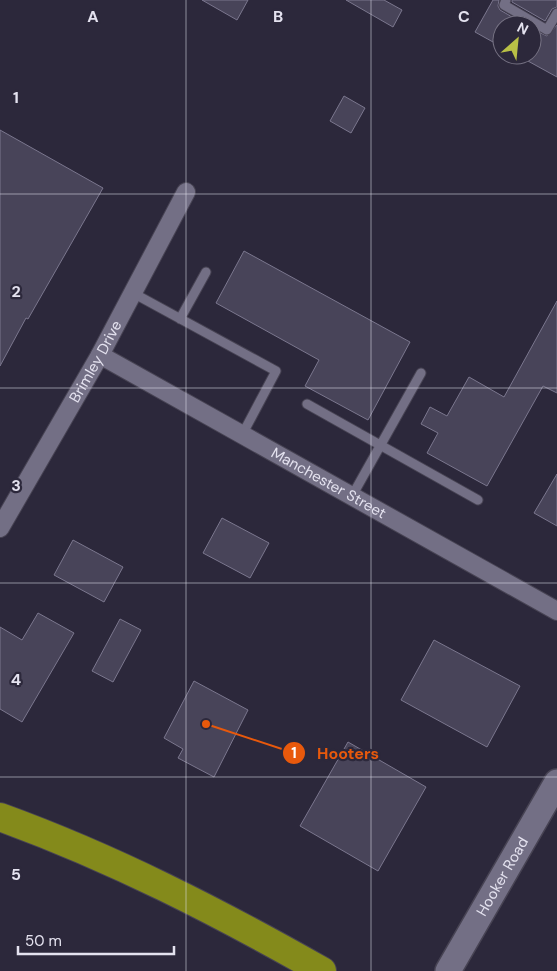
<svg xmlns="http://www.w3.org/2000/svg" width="557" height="971" font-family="'DM Sans',sans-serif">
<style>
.building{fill:#484459;stroke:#7b778e}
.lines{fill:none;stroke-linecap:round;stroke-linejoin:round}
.lane-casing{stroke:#474353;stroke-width:11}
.street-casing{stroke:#474353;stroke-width:20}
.secondary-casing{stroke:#474353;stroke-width:28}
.highway-casing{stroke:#474353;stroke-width:30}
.lane{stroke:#736f85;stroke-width:9}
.street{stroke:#736f85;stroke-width:18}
.secondary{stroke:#736f85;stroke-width:25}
.highway{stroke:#848a1b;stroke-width:28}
.grid{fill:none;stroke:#e4e2ef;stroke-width:1;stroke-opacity:0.55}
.labels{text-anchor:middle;stroke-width:4.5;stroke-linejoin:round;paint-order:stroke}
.street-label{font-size:15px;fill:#e4e2ef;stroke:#2c283b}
.grid-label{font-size:16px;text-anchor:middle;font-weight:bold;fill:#e4e2ef;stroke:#2c283b;stroke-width:4.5;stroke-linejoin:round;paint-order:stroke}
.leader{fill:none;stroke:#e8590c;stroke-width:2}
.callout-dot{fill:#e8590c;stroke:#2c283b;stroke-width:2}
.mark-label{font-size:15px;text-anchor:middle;font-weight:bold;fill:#fff}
.callout-label{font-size:16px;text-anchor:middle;font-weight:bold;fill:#e8590c;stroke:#2c283b;stroke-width:4.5;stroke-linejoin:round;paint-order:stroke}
</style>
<rect width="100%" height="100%" fill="#2c283b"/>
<path class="building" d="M202,0H248L237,20Z
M346,0H384L402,10L393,27Z
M493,0H499L498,6L500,10L526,25H502V47L475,32Z
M512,0H557V7L552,9L545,21L512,2Z
M557,25V77L517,55H532V29L547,36Z
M344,96L365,108L351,133L330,121Z
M0,130L103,188L28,319L26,318L0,366Z
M244,251L410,342L368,420L305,386L319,360L216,303Z
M557,301V393L543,386L487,486L427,453L438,433L421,424L430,407L447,416L469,377L504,397Z
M557,474V526L534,513Z
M222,518L269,543L250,578L203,553Z
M73,540L123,567L104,602L54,575Z
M38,613L74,633L22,722L0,709V627L22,640Z
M120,619L141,630L113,682L92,671Z
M434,640L520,686L487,747L401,700Z
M194,681L248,710L214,777L178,758L183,749L164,738Z
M348,742L426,787L378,871L300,826Z"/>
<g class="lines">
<g class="lane-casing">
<path id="lane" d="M506,0L504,5L547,30L557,13
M133,293L276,371L242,435
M180,319L206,272
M307,404L478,500
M352,496L421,373"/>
</g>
<g class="street-casing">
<g id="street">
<path id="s1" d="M100,355L557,611"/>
<path id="s2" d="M0,528L100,355L186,192"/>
</g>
</g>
<g class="secondary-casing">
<g id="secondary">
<path id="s3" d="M448,971L557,782"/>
</g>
</g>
<g class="highway-casing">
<path id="highway" d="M0,817C113,858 218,912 322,971"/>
</g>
<use href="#lane" class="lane"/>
<use href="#street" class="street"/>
<use href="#secondary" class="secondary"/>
<use href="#highway" class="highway"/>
</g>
<path class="grid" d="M186,0V971M371,0V971M0,194H557M0,388H557M0,583H557M0,777H557"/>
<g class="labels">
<g class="street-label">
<text dy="5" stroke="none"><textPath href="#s2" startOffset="192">Brimley Drive</textPath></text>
<text dy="5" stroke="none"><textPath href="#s1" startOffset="262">Manchester Street</textPath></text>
<text dy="5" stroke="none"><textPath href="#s3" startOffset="109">Hooker Road</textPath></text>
</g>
</g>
<g class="grid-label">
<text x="93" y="22">A</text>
<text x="278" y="22">B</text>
<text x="464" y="22">C</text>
<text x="16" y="103">1</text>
<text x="16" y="297">2</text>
<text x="16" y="491">3</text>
<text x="16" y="685">4</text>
<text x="16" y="880">5</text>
</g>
<path class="leader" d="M206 724L294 753"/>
<g class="callout-dot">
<circle cx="206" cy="724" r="5"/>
<circle cx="294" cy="753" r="12"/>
</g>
<g class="mark-label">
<text x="294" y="758">1</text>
</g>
<g class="callout-label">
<text x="348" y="759">Hooters</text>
</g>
<g transform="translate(517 40) rotate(27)"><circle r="24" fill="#2c283b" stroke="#767283"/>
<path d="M0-4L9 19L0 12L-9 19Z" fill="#b9c046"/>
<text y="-8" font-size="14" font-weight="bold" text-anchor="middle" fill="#e4e2ef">N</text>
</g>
<path d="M18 946v8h156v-8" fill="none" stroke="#e4e2ef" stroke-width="2.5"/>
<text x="25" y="946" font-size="15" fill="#e4e2ef" stroke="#2c283b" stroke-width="4" paint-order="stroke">50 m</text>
</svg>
